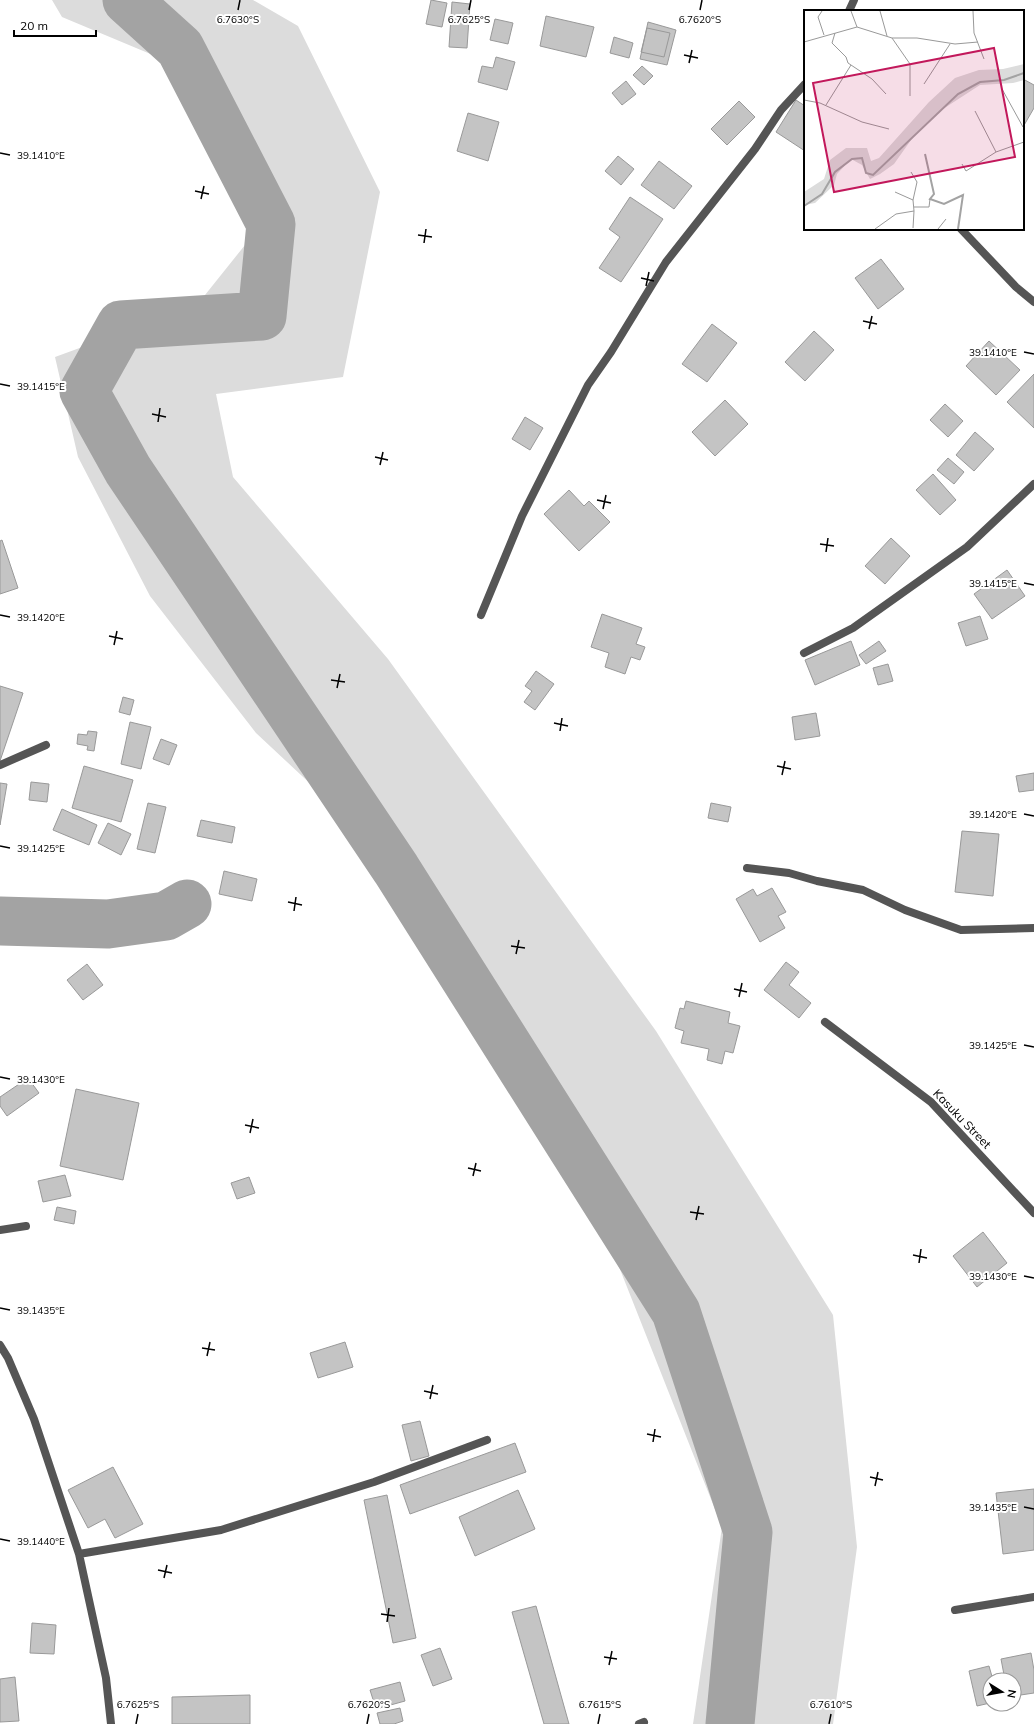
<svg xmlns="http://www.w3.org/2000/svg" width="1034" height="1724" font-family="Mulish,sans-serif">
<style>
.green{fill:#dcdcdc}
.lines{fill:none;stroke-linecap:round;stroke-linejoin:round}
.river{stroke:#a3a3a3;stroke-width:49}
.building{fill:#c4c4c4;stroke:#999}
.street{stroke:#555;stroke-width:8}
.ticks{fill:none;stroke:#000;stroke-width:1.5}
.labels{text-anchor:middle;stroke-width:4;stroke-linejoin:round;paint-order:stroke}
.street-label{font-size:12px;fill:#000;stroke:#fff}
.inset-river{fill:none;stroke:#a3a3a3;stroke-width:2}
.inset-road{fill:none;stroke:#999;stroke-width:1}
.view{fill:#c2185b;fill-opacity:0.15;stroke:#c2185b;stroke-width:2}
.inset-edge{fill:none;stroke:#000;stroke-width:2}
.ticks-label{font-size:10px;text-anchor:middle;fill:#000;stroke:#fff;stroke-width:4;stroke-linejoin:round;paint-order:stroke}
</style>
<rect width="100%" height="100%" fill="#fff"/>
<path class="green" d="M52,0H253L298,26L380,192L343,377L216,394L233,477L388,659L656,1031L833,1315L857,1547L833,1724H693L722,1527L570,1143L392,860L256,733L150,596L78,457L55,357L197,305L269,215L160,58L62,17Z"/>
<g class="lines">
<path class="river" d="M127,0L180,48L271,224L262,316L121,325L84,391L128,470L396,869L676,1312L748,1532L730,1724
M0,921L108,924L166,916L187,904"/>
</g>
<path class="building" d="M431,0L447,3L442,27L426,24Z
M452,2L470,4L467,48L449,47Z
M546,16L594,27L586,57L540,46Z
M495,19L513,23L508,44L490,40Z
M648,22L676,30L667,65L640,59Z
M647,28L670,33L664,57L641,52Z
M614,37L633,43L629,58L610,53Z
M496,57L515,62L507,90L478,82L482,66L493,68Z
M642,66L653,76L644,85L633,75Z
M1023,79L1034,85V108L1023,127Z
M626,81L636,94L622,105L612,93Z
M796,100L805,106V151L776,132Z
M739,101L755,117L727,145L711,129Z
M468,113L499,122L488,161L457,151Z
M618,156L634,169L621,185L605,171Z
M659,161L692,186L674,209L641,185Z
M630,197L663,219L621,282L599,268L620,237L609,229Z
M881,259L904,289L878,309L855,278Z
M712,324L737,343L707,382L682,364Z
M814,331L834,350L805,381L785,362Z
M989,341L1020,370L996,395L966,366Z
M1034,374V428L1007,402Z
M725,400L748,424L715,456L692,432Z
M945,404L963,421L948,437L930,420Z
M525,417L543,428L530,450L512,439Z
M975,432L994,449L974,471L956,455Z
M948,458L964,472L954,484L937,470Z
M933,474L956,500L940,515L916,490Z
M569,490L584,506L589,501L610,522L579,551L544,514Z
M891,538L910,556L885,584L865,566Z
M2,540L18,588L0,594V541Z
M1007,570L1025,596L992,619L974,594Z
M602,614L642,628L636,644L645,647L640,660L631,657L625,674L605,667L609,653L591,647Z
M980,616L988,639L966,646L958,623Z
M851,641L860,665L815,685L805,660Z
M879,641L886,651L866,664L859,655Z
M888,664L893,681L878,685L873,668Z
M536,671L554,684L535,710L524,702L532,691L525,686Z
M0,686L23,693L0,761Z
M123,697L134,700L130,715L119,712Z
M816,713L820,736L795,740L792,717Z
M130,722L151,727L141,769L121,764Z
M88,731L97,732L94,751L87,750L88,746L77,744L78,734L87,735Z
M161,739L177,745L169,765L153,759Z
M84,766L133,780L121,822L72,808Z
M1034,773V790L1019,792L1016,776Z
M31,782L49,784L47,802L29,800Z
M0,783L7,784L0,825Z
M148,803L166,807L155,853L137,849Z
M711,803L731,807L728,822L708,818Z
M62,809L97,825L89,845L53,830Z
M201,820L235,827L232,843L197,836Z
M108,823L131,834L121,855L98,843Z
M962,831L999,834L993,896L955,892Z
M224,871L257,879L252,901L219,894Z
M772,888L786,912L778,916L785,928L760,942L736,899L753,889L757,896Z
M786,962L799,972L789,985L811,1003L799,1018L764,990Z
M87,964L103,985L83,1000L67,980Z
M686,1001L730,1012L728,1023L740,1026L733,1053L725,1051L722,1064L707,1060L709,1049L681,1043L684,1031L675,1028L680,1008L684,1009Z
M28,1078L39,1093L7,1116L0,1106V1097Z
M76,1089L139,1103L123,1180L60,1166Z
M65,1175L71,1196L43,1202L38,1181Z
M249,1177L255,1193L237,1199L231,1183Z
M57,1207L76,1211L74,1224L54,1220Z
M983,1232L1007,1263L977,1287L953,1256Z
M345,1342L353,1367L318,1378L310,1353Z
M420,1421L429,1456L411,1461L402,1425Z
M515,1443L526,1472L410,1514L400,1485Z
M113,1467L143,1524L115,1538L105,1519L88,1528L68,1490Z
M1034,1489V1550L1003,1554L996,1493Z
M518,1490L535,1529L475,1556L459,1517Z
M387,1495L416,1638L393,1643L364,1500Z
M536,1606L569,1724H544L512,1612Z
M32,1623L56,1625L54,1654L30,1653Z
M440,1648L452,1679L433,1686L421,1655Z
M1031,1653L1034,1670V1693L1014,1696V1680H1005L1001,1659Z
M989,1666L993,1680H990V1703L977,1706L969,1671Z
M15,1677L19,1721L0,1722V1679Z
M400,1682L405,1701L376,1709L370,1690Z
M250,1695V1724H172V1697Z
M400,1708L403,1721L394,1724H380L377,1713Z"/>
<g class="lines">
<path class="street" d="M849,11L854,0
M961,229L1016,287L1034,302
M481,615L522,516L588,385L611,352L666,262L755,149L781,110L805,84
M804,653L853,628L967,547L1034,484
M0,765L46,745
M747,868L789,873L817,881L863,890L905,910L961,930L1034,928
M825,1022L931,1102L1034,1213
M0,1230L26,1226
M0,1345L8,1358L34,1419L79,1554L106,1678L111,1724
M79,1554L221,1530L374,1482L487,1440
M955,1610L1034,1597
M639,1724L644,1722"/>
</g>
<path class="ticks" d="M238,10L240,0M469,10L471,0M700,10L702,0M684,55L698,58M689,63L692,50M0,153L10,155M195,191L209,194M201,199L204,186M418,235L432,237M424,243L426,229M641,278L654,281M646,286L649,272M863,321L877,324M869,329L872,316M1024,352L1034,354M0,384L10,386M152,414L166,417M158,422L160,408M375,457L388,460M380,465L383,452M597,500L611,503M603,509L606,495M820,544L834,546M826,552L828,538M1024,583L1034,585M0,615L10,617M109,636L123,639M114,645L117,631M331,680L345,682M337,688L340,674M554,723L568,726M560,731L562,718M777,766L791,769M782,775L785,761M1024,814L1034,816M0,846L10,848M288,902L302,905M294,911L296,897M511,946L525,948M516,954L519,940M734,989L747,992M739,997L742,983M1024,1045L1034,1047M0,1077L10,1079M245,1125L259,1128M250,1133L253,1119M468,1168L481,1171M473,1176L476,1163M690,1212L704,1214M696,1220L699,1206M913,1255L927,1258M919,1263L921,1249M1024,1276L1034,1278M0,1308L10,1310M202,1348L215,1350M207,1356L210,1342M424,1391L438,1394M430,1399L433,1385M647,1434L661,1437M653,1442L655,1429M870,1477L883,1480M875,1486L878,1472M1024,1507L1034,1509M0,1539L10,1541M158,1570L172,1573M164,1578L167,1565M381,1614L395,1616M387,1622L389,1608M604,1657L617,1659M609,1665L612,1651M136,1724L138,1714M367,1724L369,1714M598,1724L600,1714M829,1724L831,1714"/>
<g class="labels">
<g class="street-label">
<text transform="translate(962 1119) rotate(46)" y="4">Kasuku Street</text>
</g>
</g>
<g transform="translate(804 10)">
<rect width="220" height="220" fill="#fff"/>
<path d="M220,54V70L209,73L176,75L139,99L112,123L90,154L76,164L66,169L58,155L47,149L33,164L30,175L11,193L0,195V182L20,169L26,150L42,138H63L67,151L75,148L125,92L151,68L175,60L199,59Z" fill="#dcdcdc"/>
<path class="inset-river" d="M121,144L130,184L126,189L140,194L159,185L154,219M0,196L18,184L31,162L48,149L58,148L62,163L69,165L154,84L176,72L200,70L220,63"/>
<path class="inset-road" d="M18,1L14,7L20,25M47,1L53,17M76,1L83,26M169,1L170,23L180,49M31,23L28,33L42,47L44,53L68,69L82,84M88,28L106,54V86M0,32L53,17L88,28H113L151,34L174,32M120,74L146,34M198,79L219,117M0,90L16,93L58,112L85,119M22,95L47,55M171,101L192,142M158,154L162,161L192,142L220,132M107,162L113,172L109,190M110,197H125L126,189M109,218L110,201M71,219L92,204L110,201L109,190L91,182M134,219L142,209"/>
<path class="view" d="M190,38L211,147L30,182L9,73Z"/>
<rect width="220" height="220" class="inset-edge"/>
</g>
<g class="ticks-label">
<text x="238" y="23">6.7630°S</text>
<text x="469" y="23">6.7625°S</text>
<text x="700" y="23">6.7620°S</text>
<text x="41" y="159">39.1410°E</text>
<text x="993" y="356">39.1410°E</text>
<text x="41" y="390">39.1415°E</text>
<text x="993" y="587">39.1415°E</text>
<text x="41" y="621">39.1420°E</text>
<text x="993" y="818">39.1420°E</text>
<text x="41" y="852">39.1425°E</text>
<text x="993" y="1049">39.1425°E</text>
<text x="41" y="1083">39.1430°E</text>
<text x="993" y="1280">39.1430°E</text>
<text x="41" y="1314">39.1435°E</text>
<text x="993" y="1511">39.1435°E</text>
<text x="41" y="1545">39.1440°E</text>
<text x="138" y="1708">6.7625°S</text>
<text x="369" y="1708">6.7620°S</text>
<text x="600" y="1708">6.7615°S</text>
<text x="831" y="1708">6.7610°S</text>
</g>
<g transform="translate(1002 1692) rotate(101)"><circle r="19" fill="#ffffff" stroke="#999999"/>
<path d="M0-3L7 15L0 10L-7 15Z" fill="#000000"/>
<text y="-6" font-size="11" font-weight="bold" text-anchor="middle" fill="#000000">N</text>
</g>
<path d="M14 30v6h82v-6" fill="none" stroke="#000000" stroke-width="2"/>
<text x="20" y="30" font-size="12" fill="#000000" stroke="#ffffff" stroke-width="3" paint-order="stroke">20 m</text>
</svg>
